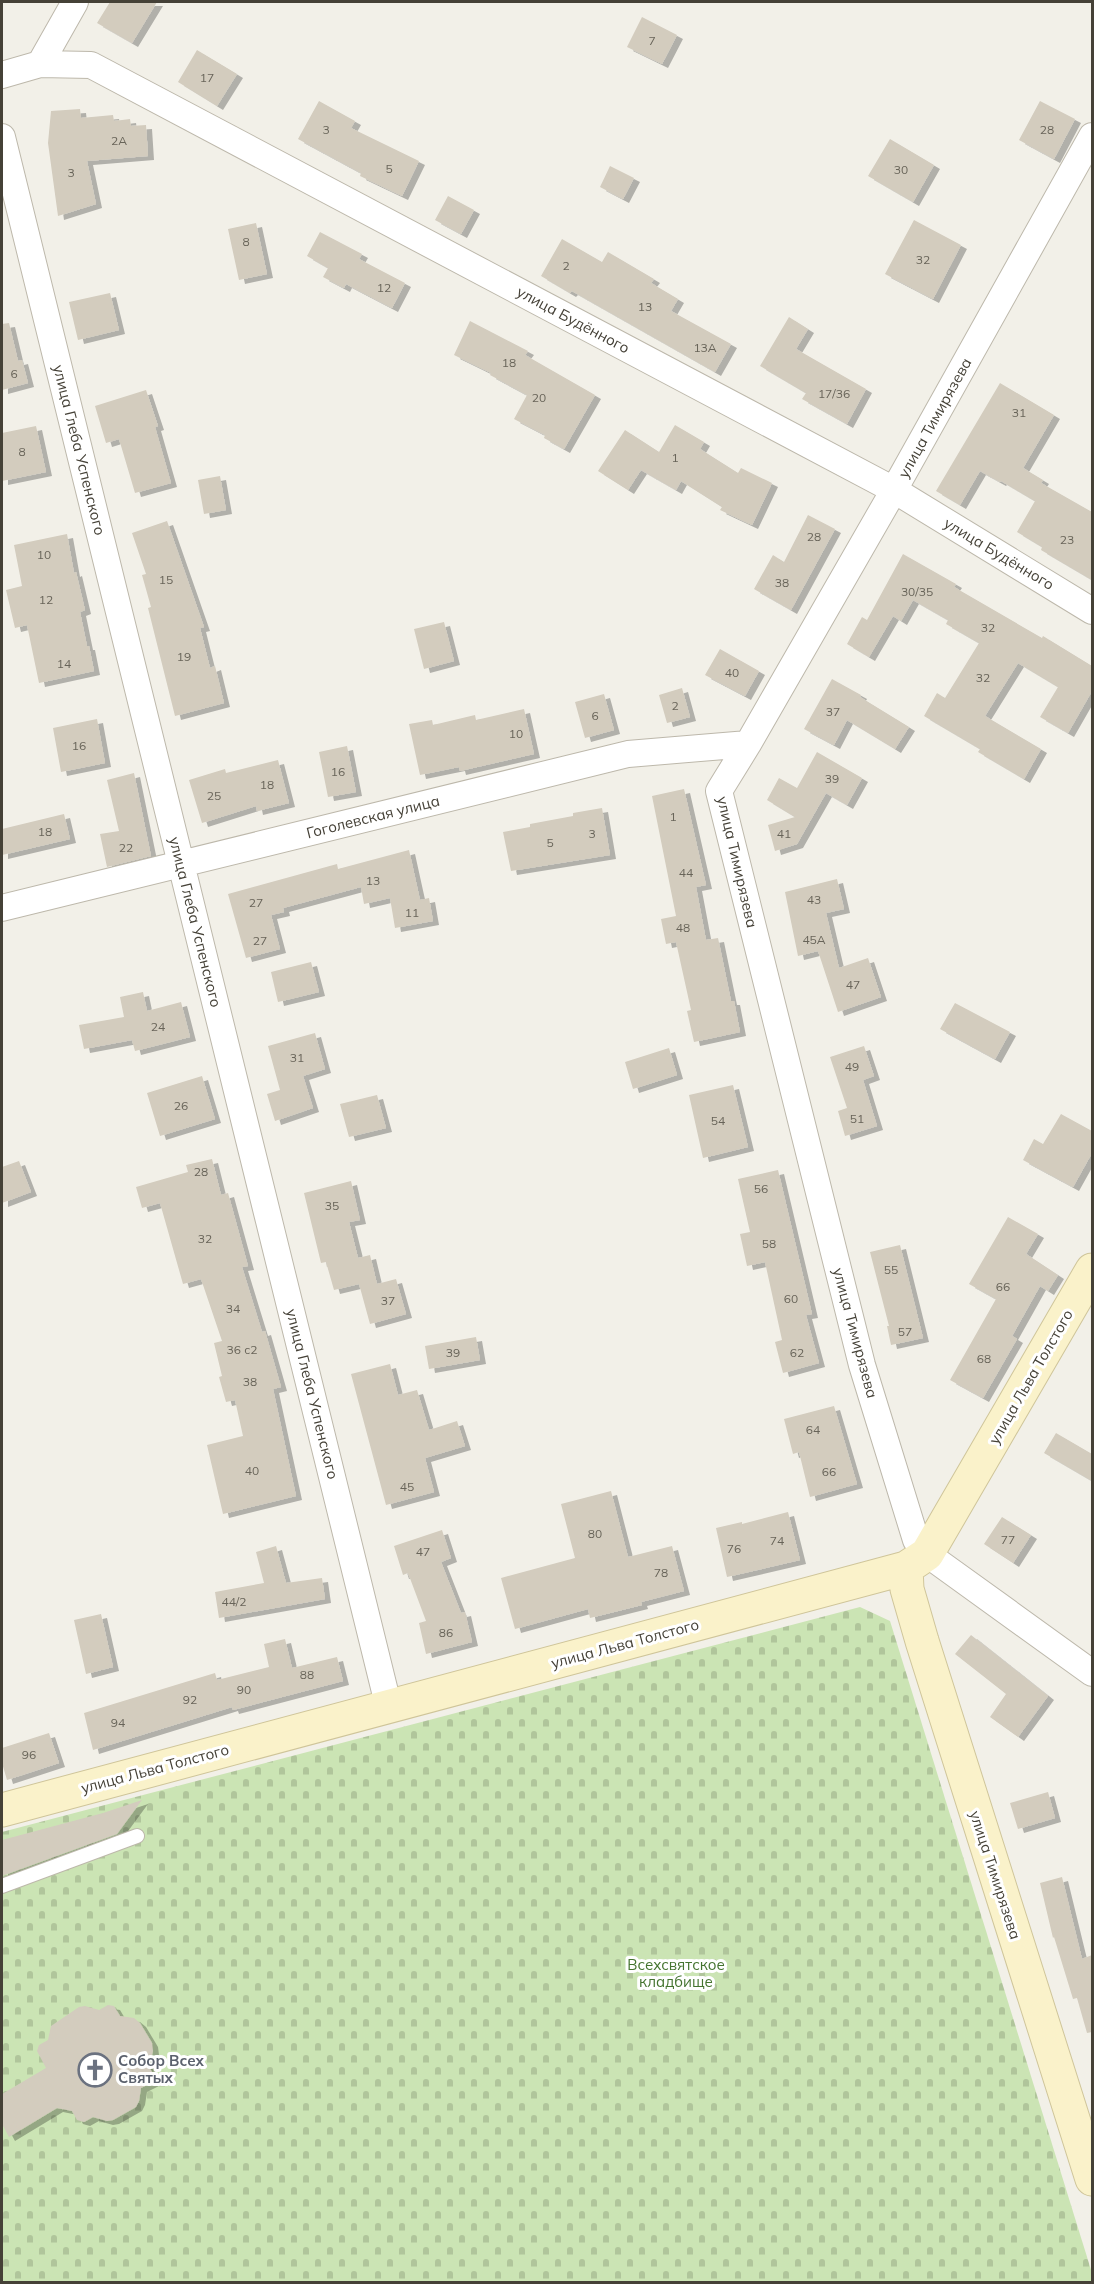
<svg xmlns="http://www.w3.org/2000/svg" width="1094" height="2284" font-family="Mulish,sans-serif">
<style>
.cemetery{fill:url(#cemetery-stones)}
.building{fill:#d3ccbe;filter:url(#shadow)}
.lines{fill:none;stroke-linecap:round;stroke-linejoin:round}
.lane-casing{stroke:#bdb8ab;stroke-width:16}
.street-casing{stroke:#bdb8ab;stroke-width:28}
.secondary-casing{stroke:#cfc59a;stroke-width:35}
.lane{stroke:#fff;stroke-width:14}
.street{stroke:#fff;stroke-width:26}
.secondary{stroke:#faf2ca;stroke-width:33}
.labels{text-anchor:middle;stroke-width:6;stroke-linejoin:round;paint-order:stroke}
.number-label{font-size:12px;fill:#686459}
.street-label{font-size:15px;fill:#454137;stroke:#fff}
.park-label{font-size:15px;fill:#44732f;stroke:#fff}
.worship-label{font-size:15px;font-weight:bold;fill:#5b616d;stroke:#fff;text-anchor:start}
</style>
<defs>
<pattern id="cemetery-stones" width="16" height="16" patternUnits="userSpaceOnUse" patternTransform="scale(1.5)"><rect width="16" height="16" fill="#cbe4b4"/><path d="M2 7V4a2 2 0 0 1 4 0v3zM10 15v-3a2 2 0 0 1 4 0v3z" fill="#b0c59b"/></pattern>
<filter id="shadow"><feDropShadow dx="6" dy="4" stdDeviation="0" flood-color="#0004"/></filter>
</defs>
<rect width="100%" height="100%" fill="#f2f0e8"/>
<path class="cemetery" d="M860,1607L890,1621L1092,2273V2282H2V1832Z"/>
<path class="building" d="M110,2H157L132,43L97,23Z
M642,17L677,35L662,64L627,47Z
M197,50L237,74L217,106L178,82Z
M319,101L355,121L351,128L419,161L402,196L360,176L361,173L298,139Z
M1040,101L1075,119L1054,159L1019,140Z
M80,109L81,118L113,115L114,121L130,119L131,126L146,125L148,156L87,161L96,204L58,216L48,143L51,111Z
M890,139L934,165L913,202L868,176Z
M610,166L634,178L623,199L600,187Z
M448,196L474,210L461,234L435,220Z
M914,220L961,245L933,299L885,274Z
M256,223L267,274L239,280L228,229Z
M320,232L362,254L359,259L405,283L392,308L346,284L344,288L323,277L328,268L307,256Z
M562,239L602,262L608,252L654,279L651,283L678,299L671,311L731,344L715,372L572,291L570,293L541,276Z
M110,293L119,330L78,340L69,302Z
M789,317L808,329L796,349L866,389L847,424L802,399L806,393L760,366Z
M470,321L528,351L525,355L595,395L564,449L544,438L545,435L514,419L527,395L490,375L491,373L454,355Z
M9,323L18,361L22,360L28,383L2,390V324Z
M1000,383L1054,415L1023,468L1043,480L1041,483L1092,512V580L1041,550L1042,547L1017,532L1035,501L1001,481L1000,482L980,471L960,505L936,491Z
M146,390L158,426L155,427L171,483L135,493L119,439L106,443L95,406Z
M675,425L704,442L700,449L738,473L741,468L772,483L752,525L720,510L722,507L681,481L676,490L641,470L628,490L598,471L625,430L659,452Z
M36,426L46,472L2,481V433Z
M220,476L226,510L204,514L198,480Z
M808,515L835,529L791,610L754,589L773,555L784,562Z
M167,521L204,627L200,628L210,668L215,666L224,703L175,716L148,608L151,607L142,575L146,574L132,533Z
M67,534L74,573L76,572L85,610L80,612L87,646H89L94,671L39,683L27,625L15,628L6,590L22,586L14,545Z
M903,554L956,584L954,587L1042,638L1043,636L1092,666V691L1068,733L1040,717L1058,687L1018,663L985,716L1041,749L1024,779L978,752L980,749L924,716L937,693L945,698L979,643L946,624L948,620L913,600L901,621L893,616L869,657L847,644L862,617L867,620Z
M444,622L454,661L424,669L414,629Z
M720,649L759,671L745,696L705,675Z
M832,679L861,695L860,697L909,727L895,749L847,720L834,745L804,729Z
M682,688L690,717L667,723L659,695Z
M604,694L614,730L585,738L575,702Z
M524,709L534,754L460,771L459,767L420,775L409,724L432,720L433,725L475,715L476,720Z
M97,719L105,763L61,772L53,728Z
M347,746L356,792L328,797L319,752Z
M817,752L862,778L847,805L826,793L797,844L775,851L768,825L795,817L767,800L779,778L797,788Z
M278,760L289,803L257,811L256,806L202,823L189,780L225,769L226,773Z
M134,773L151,856L107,867L100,834L119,831L107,780Z
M684,789L706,885L696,887L706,940L718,938L731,1001H734L740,1032L694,1042L687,1011L691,1010L676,942L666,944L661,919L676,916L652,796Z
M602,808L610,855L511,871L503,832L530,827V824L573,816V813Z
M64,814L70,839L2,855V829Z
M409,850L420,900L429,898L433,921L395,928L390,898L364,904L361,887L283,908L284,912L271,915L280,949L246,958L228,894L337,864L338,869Z
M837,879L844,909L826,913L839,968L868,958L881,997L838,1012L818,951L798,956L785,892Z
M311,962L319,992L278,1002L271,972Z
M143,992L147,1011L181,1002L190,1037L135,1051L132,1040L84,1049L79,1025L124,1017L120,997Z
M955,1003L1010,1032L995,1059L940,1029Z
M315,1033L325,1069L303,1076L313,1108L275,1121L267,1094L280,1090L268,1046Z
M864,1046L874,1076L863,1080L877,1126L845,1136L838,1111L847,1108L830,1057Z
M669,1048L677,1075L633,1089L625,1062Z
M202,1076L215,1119L160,1136L147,1093Z
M733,1085L748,1147L703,1158L689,1095Z
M377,1095L386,1128L349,1137L340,1104Z
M1061,1114L1092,1131V1153L1073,1187L1023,1160L1034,1139L1043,1144Z
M212,1159L221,1195L228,1193L248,1266L242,1267L262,1332L265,1331L281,1387L273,1389L296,1496L223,1514L207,1445L243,1436L235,1400L226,1402L219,1377L222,1376L214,1343L222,1341L201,1279L183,1284L160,1203L142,1208L136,1187L188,1172L186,1165Z
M19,1161L31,1192L2,1203V1167Z
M778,1170L812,1314L806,1315L819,1363L783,1373L775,1342L782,1340L765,1262L747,1266L740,1234L750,1232L738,1179Z
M351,1181L360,1220L349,1222L358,1258L370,1255L377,1284L396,1279L406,1314L370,1324L359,1284L334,1290L326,1262L321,1263L304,1193Z
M1008,1217L1038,1234L1026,1254L1058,1275L1048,1291L1040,1286L1012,1336L1017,1339L983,1398L950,1380L996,1299L969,1284Z
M900,1245L923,1338L891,1345L887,1326H889L870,1252Z
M476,1337L480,1360L429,1369L425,1346Z
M390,1364L398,1395L417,1390L429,1430L457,1421L465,1446L425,1458L434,1492L386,1505L351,1374Z
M834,1406L857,1484L810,1497L799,1452L793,1454L784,1419Z
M1056,1433L1092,1454V1481L1044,1453Z
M611,1491L628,1557L672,1546L684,1591L641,1602L642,1605L590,1618L588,1609L515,1629L501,1578L575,1558L561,1504Z
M788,1512L800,1560L727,1577L716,1528L742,1522V1524Z
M1002,1517L1031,1535L1013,1563L984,1544Z
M442,1530L451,1558L441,1562L461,1613L465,1612L472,1642L426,1654L419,1623L426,1621L408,1573L403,1575L394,1546Z
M276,1546L286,1583L322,1578L325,1599L219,1618L215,1592L264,1583L256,1552Z
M101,1614L113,1667L86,1674L74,1620Z
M971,1635L1048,1696L1018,1737L990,1717L1006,1694L955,1654Z
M285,1639L292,1668L337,1657L343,1681L233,1710L232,1707L93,1750L84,1713L215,1673L217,1680L269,1667L264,1644Z
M49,1733L59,1763L7,1780L2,1763V1748Z
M1048,1792L1055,1818L1018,1829L1010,1803Z
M142,1800L117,1834L2,1876V1840L103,1813Z
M1062,1877L1082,1959L1092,1955V2032L1087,2033L1077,1998L1073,1999L1054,1937L1053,1938L1040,1883Z
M108,2005L114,2006L120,2016L134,2018L140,2023L152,2043L153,2051L149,2067L154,2075L151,2078L153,2082L141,2088L139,2101L136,2107L113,2120L107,2121L93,2117L84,2122L77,2120L72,2111L57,2108L9,2137L2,2124V2094L46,2068L37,2051L39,2045L48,2040L51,2026L79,2007L85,2006L99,2010Z"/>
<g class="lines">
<g class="lane-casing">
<path id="lane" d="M2,1886L137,1836"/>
</g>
<g class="street-casing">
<path id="street" d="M40,64L75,2
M2,75L40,64L91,65L894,490L1092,611
M1092,136L894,490L748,744L719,791L862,1365L916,1540L927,1554L1092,1673
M2,137L389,1708
M2,908L628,754L748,744"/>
</g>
<g class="secondary-casing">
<path id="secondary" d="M906,1568L907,1589L922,1641L1092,2179
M2,1810L906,1568L927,1554L1092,1270"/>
</g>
<use href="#lane" class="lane"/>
<use href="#street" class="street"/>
<use href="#secondary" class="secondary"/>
</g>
<defs>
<g id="church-ring" transform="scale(1.725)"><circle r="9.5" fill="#fff" stroke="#6b7280" stroke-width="1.5"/><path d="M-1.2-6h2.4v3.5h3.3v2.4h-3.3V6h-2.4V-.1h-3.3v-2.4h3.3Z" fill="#6b7280"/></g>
</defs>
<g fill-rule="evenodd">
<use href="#church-ring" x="95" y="2070"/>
</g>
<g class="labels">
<g class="number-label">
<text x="652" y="45">7</text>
<text x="207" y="82">17</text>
<text x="326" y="134">3</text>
<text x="1047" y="134">28</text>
<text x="119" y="145">2А</text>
<text x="389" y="173">5</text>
<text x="901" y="174">30</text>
<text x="71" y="177">3</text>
<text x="246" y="246">8</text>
<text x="923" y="264">32</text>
<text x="566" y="270">2</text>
<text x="384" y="292">12</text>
<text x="645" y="311">13</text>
<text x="705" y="352">13А</text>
<text x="509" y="367">18</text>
<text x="14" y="378">6</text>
<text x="834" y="398">17/36</text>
<text x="539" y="402">20</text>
<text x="1019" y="417">31</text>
<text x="22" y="456">8</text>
<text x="675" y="462">1</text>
<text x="814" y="541">28</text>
<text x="1067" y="544">23</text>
<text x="44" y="559">10</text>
<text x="166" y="584">15</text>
<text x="782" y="587">38</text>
<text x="917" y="596">30/35</text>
<text x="46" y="604">12</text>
<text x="988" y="632">32</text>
<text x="184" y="661">19</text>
<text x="64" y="668">14</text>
<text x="732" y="677">40</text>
<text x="983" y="682">32</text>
<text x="675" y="710">2</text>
<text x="833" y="716">37</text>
<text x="595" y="720">6</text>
<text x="516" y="738">10</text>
<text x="79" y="750">16</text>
<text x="338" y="776">16</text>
<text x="832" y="783">39</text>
<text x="267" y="789">18</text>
<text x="214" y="800">25</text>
<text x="673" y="821">1</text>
<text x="45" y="836">18</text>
<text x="592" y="838">3</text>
<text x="784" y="838">41</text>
<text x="550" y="847">5</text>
<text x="126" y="852">22</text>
<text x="686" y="877">44</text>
<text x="373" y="885">13</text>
<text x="814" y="904">43</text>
<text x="256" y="907">27</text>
<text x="412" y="917">11</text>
<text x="683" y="932">48</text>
<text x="814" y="944">45А</text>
<text x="260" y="945">27</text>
<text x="853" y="989">47</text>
<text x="158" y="1031">24</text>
<text x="297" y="1062">31</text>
<text x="852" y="1071">49</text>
<text x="181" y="1110">26</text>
<text x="857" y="1123">51</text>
<text x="718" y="1125">54</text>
<text x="201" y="1176">28</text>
<text x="761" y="1193">56</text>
<text x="332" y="1210">35</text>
<text x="205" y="1243">32</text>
<text x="769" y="1248">58</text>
<text x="891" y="1274">55</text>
<text x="1003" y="1291">66</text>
<text x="791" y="1303">60</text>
<text x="388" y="1305">37</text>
<text x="233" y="1313">34</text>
<text x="905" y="1336">57</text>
<text x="242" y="1354">36 с2</text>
<text x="453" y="1357">39</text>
<text x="797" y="1357">62</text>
<text x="984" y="1363">68</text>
<text x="250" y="1386">38</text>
<text x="813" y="1434">64</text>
<text x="252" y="1475">40</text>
<text x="829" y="1476">66</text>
<text x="407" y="1491">45</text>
<text x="595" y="1538">80</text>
<text x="1008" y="1544">77</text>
<text x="777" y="1545">74</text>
<text x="734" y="1553">76</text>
<text x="423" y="1556">47</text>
<text x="661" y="1577">78</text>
<text x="234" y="1606">44/2</text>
<text x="446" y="1637">86</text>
<text x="307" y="1679">88</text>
<text x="244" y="1694">90</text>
<text x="190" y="1704">92</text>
<text x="118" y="1727">94</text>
<text x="29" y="1759">96</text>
</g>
<g class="street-label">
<text transform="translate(573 320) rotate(28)" y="5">улица Будённого</text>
<text transform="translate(935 418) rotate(-61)" y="5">улица Тимирязева</text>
<text transform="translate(79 450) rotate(76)" y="5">улица Глеба Успенского</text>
<text transform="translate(999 554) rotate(31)" y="5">улица Будённого</text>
<text transform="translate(373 817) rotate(-14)" y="5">Гоголевская улица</text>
<text transform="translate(737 862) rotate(77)" y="5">улица Тимирязева</text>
<text transform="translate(195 922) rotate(76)" y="5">улица Глеба Успенского</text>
<text transform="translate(855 1333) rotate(75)" y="5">улица Тимирязева</text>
<text transform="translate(1031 1377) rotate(-60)" y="5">улица Льва Толстого</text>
<text transform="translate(312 1394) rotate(76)" y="5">улица Глеба Успенского</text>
<text transform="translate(625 1644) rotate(-15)" y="5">улица Льва Толстого</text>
<text transform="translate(155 1769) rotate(-15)" y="5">улица Льва Толстого</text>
<text transform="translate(995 1875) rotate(72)" y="5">улица Тимирязева</text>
</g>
<g class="park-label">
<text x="676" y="1970">Всехсвятское<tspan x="676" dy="17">кладбище</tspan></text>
</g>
<g class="worship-label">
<text x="118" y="2066">Собор Всех<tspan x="118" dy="17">Святых</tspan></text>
</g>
</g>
<rect width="1094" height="2284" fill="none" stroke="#454137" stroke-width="6"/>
</svg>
